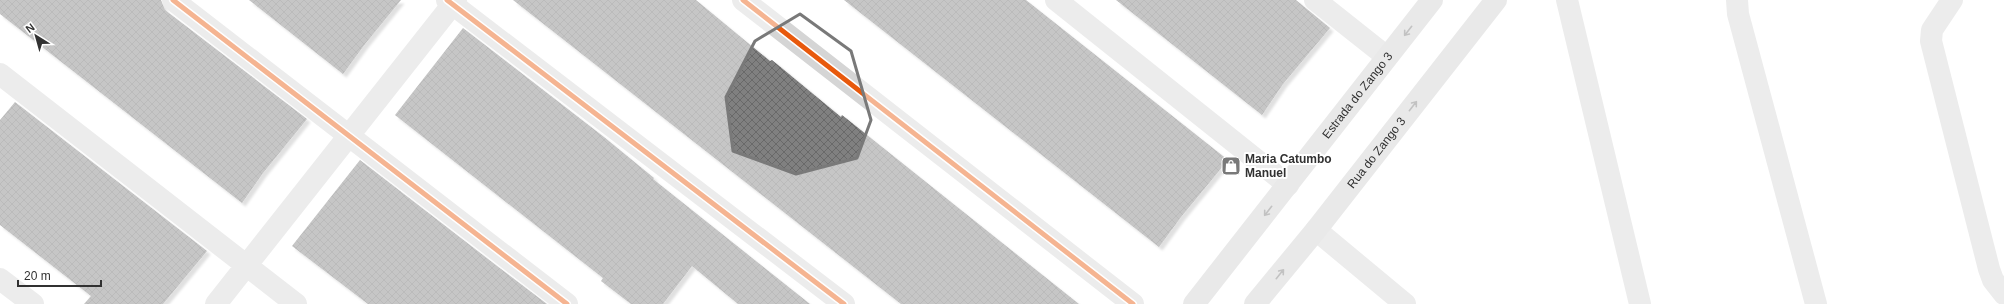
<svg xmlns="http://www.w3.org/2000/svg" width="2004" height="304" font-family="Helvetica,sans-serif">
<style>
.building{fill:url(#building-cross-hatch);filter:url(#shadow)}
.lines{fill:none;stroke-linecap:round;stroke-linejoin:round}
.street{stroke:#d5d5d5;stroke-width:22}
.secondary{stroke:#cfcfcf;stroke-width:22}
.cycleway-casing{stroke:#fff;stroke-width:8}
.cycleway{stroke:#e8590c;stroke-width:5}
.oneway{stroke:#787878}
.marked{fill:none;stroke:#797979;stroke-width:3;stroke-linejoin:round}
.labels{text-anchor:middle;stroke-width:4;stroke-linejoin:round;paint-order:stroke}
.street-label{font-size:12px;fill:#313131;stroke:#fff}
.poi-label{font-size:12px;font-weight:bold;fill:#313131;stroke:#fff;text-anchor:start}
</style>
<defs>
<pattern id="building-cross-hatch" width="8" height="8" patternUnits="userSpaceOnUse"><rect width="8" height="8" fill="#808080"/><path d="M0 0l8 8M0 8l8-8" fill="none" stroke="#696969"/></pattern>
<filter id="shadow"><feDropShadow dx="3.5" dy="3.5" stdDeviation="1" flood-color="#0004"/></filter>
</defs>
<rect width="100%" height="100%" fill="#fff"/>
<path class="building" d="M0,0H161L165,10L307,119L263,173L242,203L0,14Z
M249,0H401L365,44L343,74Z
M513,0H696L770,61L772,60L841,117L842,115L1079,304H901Z
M844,0H1026L1228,160L1181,217L1159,247Z
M1116,0H1296L1330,28L1283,84L1262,115Z
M463,28L604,137L654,178L653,179L810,304H738L692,266L663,304H631L601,281L603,278L395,115Z
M15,102L207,251L163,304H84L91,296L0,225V120Z
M360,160L501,269L547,304H368L292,246Z"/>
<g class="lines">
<path class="street" d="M173,0L567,304
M447,0L844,304
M743,0L1133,304
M1056,0L1288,185
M1315,0L1387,57
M1567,0L1640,304
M1737,0L1738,14L1816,304
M1952,0L1932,30L1931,41L1989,269L1993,280L2004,294
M0,74L296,304
M1316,230L1405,304
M0,279L33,304
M216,304L456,0"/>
<g class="secondary">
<path id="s1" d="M1194,304L1432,0"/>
<path id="s2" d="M1255,304L1316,230L1496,0"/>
</g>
<g class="cycleway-casing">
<path id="cycleway" d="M173,0L567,304
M447,0L844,304
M743,0L1133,304"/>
</g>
<use href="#cycleway" class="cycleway"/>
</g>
<defs><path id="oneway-shaft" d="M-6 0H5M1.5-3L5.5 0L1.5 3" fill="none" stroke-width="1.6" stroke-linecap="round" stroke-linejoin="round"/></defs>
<g class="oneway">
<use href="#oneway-shaft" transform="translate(1408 31) rotate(128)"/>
<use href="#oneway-shaft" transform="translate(1413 106) rotate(-52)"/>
<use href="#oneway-shaft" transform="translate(1268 211) rotate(128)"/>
<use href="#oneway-shaft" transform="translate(1280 274) rotate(-51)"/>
</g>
<path d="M0 0H2004V304H0ZM800,14L851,51L871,120L857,158L796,174L733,151L726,97L755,41Z" fill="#fff" fill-opacity=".55" fill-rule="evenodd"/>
<path class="marked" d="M800,14L851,51L871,120L857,158L796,174L733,151L726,97L755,41Z"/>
<defs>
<g id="shop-square" transform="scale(1)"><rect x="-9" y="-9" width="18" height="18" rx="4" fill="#797979" stroke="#fff"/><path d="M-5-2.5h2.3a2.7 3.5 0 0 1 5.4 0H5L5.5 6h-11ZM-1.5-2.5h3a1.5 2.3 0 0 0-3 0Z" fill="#fff"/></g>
</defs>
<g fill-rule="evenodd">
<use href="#shop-square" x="1231" y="166"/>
</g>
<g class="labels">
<g class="street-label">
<text dy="4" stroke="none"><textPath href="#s1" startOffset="265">Estrada do Zango 3</textPath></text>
<text dy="4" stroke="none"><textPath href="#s2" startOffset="194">Rua do Zango 3</textPath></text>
</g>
<g class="poi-label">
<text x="1245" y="163">Maria Catumbo<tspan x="1245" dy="14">Manuel</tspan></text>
</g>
</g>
<g transform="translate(36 36) rotate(323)" stroke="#ffffff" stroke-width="3" paint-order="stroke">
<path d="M0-3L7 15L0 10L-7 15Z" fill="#313131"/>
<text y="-6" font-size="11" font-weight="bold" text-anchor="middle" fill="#313131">N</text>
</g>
<path d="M18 280v6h83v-6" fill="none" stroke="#313131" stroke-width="2"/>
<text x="24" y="280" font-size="12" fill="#313131" stroke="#ffffff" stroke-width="3" paint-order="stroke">20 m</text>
</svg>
